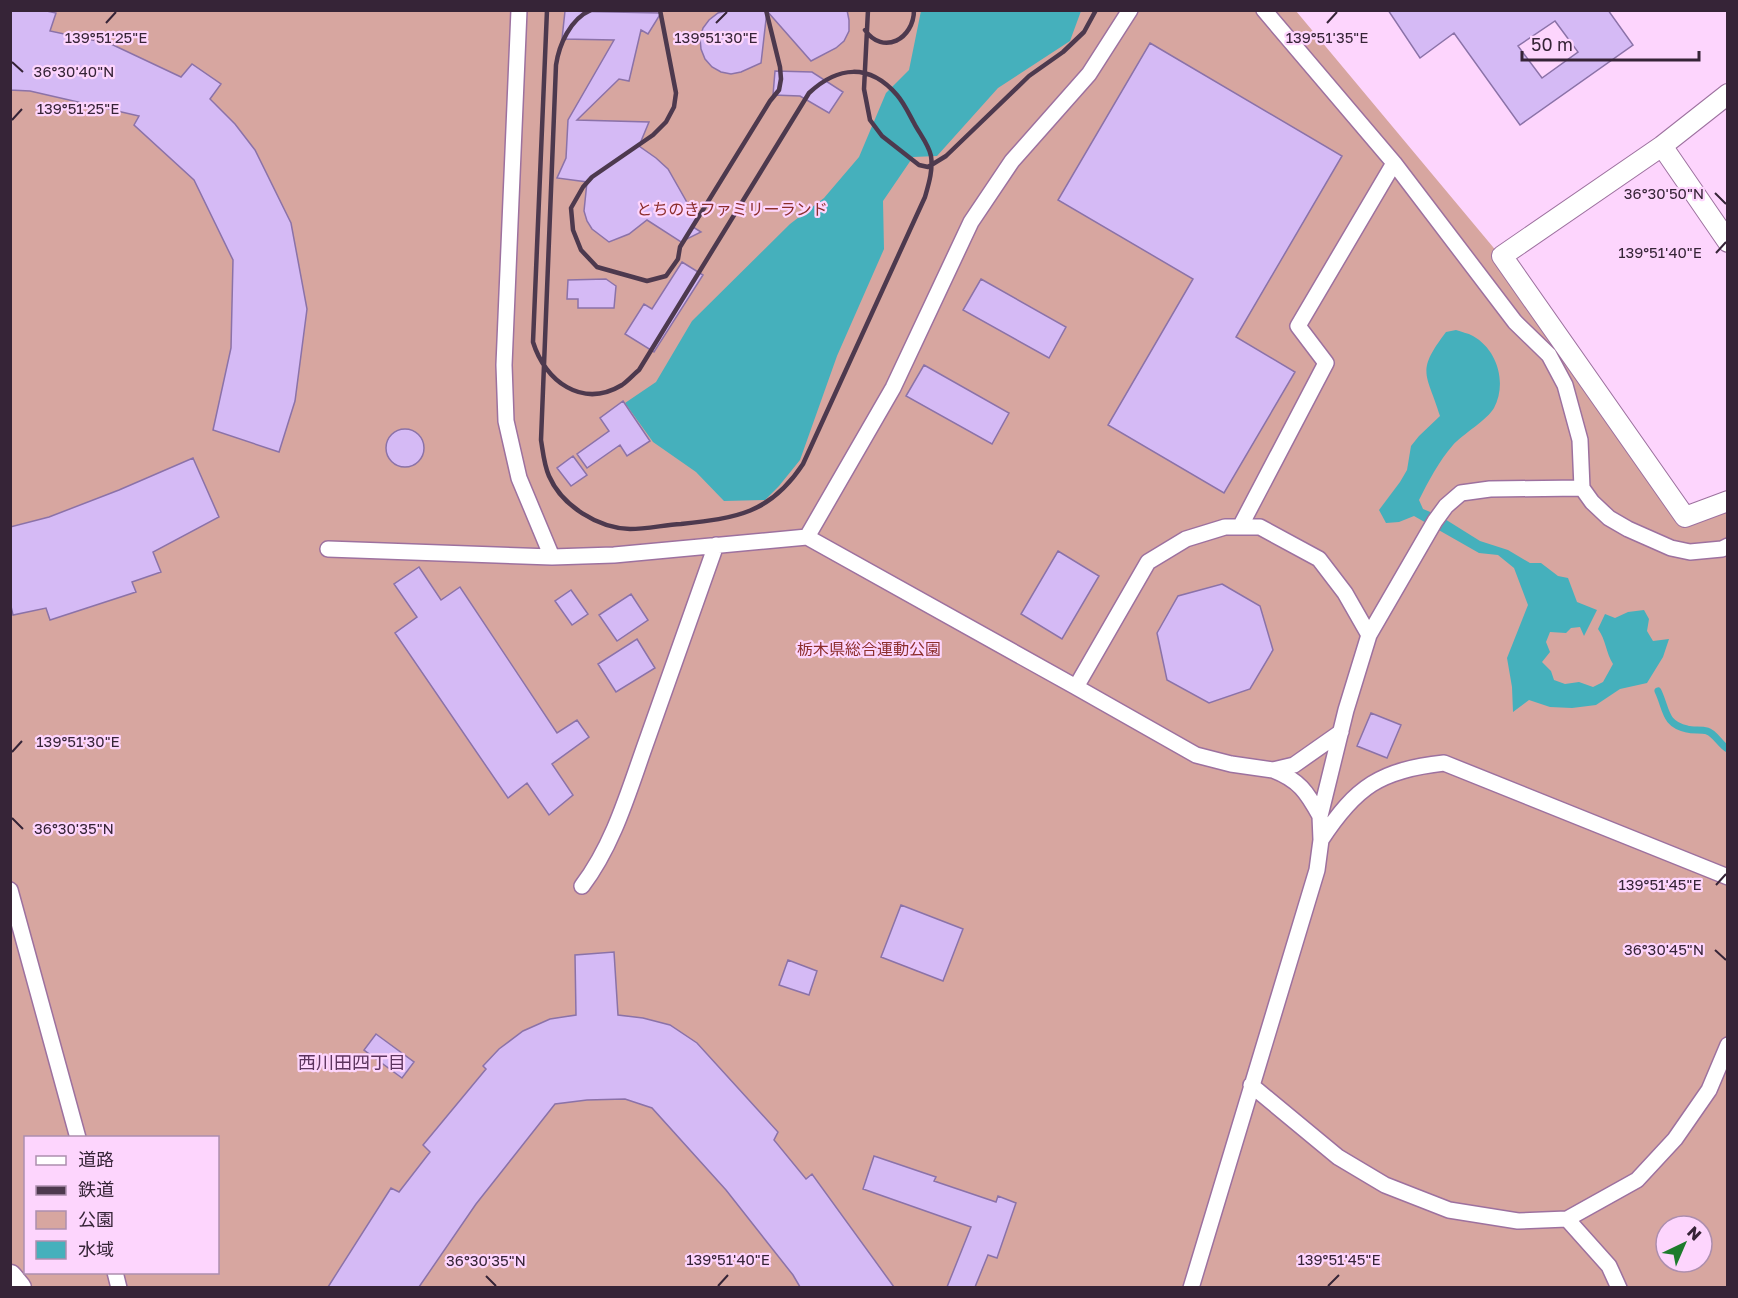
<svg xmlns="http://www.w3.org/2000/svg" width="1738" height="1298" font-family="'Golos Text','Noto Sans JP',sans-serif">
<style>
.green{fill:#d7a6a0;fill-rule:evenodd}
.water{fill:#45b0bc}
.lines{fill:none;stroke-linecap:round;stroke-linejoin:round}
.stream{stroke:#45b0bc;stroke-width:7}
.building{fill:#d5baf5;stroke:#8b72a8;stroke-width:1.5;fill-rule:evenodd}
.pedestrian-casing{stroke:#9d719f;stroke-width:18}
.minor-casing{stroke:#9d719f;stroke-width:22}
.tertiary-casing{stroke:#9d719f;stroke-width:27}
.pedestrian{stroke:#fff;stroke-width:15}
.minor{stroke:#fff;stroke-width:20}
.tertiary{stroke:#fff;stroke-width:24}
.rail{stroke:#4d394e;stroke-width:4.5}
.ticks{fill:none;stroke:#362437;stroke-width:2}
.labels{text-anchor:middle;stroke-width:4.5;stroke-linejoin:round;paint-order:stroke}
.park-label{font-size:16px;fill:#8c2e2c;stroke:#fdd5fd}
.neighbourhood-label{font-size:18px;fill:#5c345e;stroke:#fdd5fd}
.ticks-label{font-size:15px;text-anchor:middle;fill:#362437;stroke:#fdd5fd;stroke-width:4.5;stroke-linejoin:round;paint-order:stroke}
</style>
<rect width="100%" height="100%" fill="#fdd5fd"/>
<path class="green" d="M10,11H1296L1508,265L1680,511L1727,508V1287H11ZM26,1138H218V1272H26ZM1666,1226H1702V1262H1666Z"/>
<path class="water" d="M921,11H1081L1070,41L998,88L937,156L913,157L883,201L884,249L837,356L800,460L779,486L765,500L724,501L696,472L653,442L625,403L656,382L692,321L790,224L824,198L859,157L886,93L909,70Z
M1456,330C1461,332 1468,333 1473,336C1498,350 1507,384 1494,408C1488,419 1462,435 1453,445C1439,461 1428,482 1419,500L1423,509L1440,516L1480,541L1508,550L1530,563H1541L1558,576L1568,578L1577,602L1597,610L1584,636L1580,627L1571,628L1566,633L1550,632L1546,642L1550,652L1542,662L1551,671L1554,680L1565,684L1579,682L1593,687L1603,682L1613,664C1606,653 1606,640 1598,629L1605,614L1615,618L1628,612L1644,610L1649,619L1647,631L1653,641L1669,639L1663,657L1647,683L1620,689L1596,705L1572,708L1550,707L1529,700L1513,712L1512,687L1507,658L1528,605L1514,568L1498,555L1479,553L1414,516L1399,522L1386,523L1379,510L1400,482L1407,470L1411,446L1419,436L1440,416C1427,373 1415,373 1446,332Z"/>
<g class="lines">
<path class="stream" d="M1658,691C1667,710 1664,724 1687,729C1693,731 1701,729 1707,731C1715,733 1720,745 1728,749"/>
</g>
<path class="building" d="M10,10H42L56,13L50,31L111,44L181,77L192,64L221,84L210,99L235,124L255,150L291,223L307,309L295,401L279,452L213,430L231,348L233,260L194,180L134,125L139,116L30,91L10,90Z
M730,10H847L849,20V31L844,41L836,48L811,61L767,11L761,63L741,72L731,74L721,72L712,67L705,59L701,49L700,38L703,28L709,20L718,13Z
M1388,10H1608L1633,45L1520,125L1454,33L1420,58ZM1555,21L1578,52L1542,78L1518,46Z
M565,11L661,13L648,34L641,30L629,81L619,79L577,120L649,122L639,146L656,158L668,169L697,220L693,227L701,232L681,242L647,220L629,234L609,242L592,229L587,221L584,211L587,182L557,178L566,158L568,120L614,40L562,39Z
M1150,43L1342,156L1236,337L1295,372L1224,493L1108,425L1193,279L1058,200Z
M775,71L812,72L843,92L829,113L800,96L773,95Z
M682,262L703,275L654,352L625,334L644,304L652,309Z
M606,279L616,286L614,308H578V299H567L568,280Z
M981,279L1066,327L1049,358L963,310Z
M924,365L1009,413L992,444L906,396Z
M623,401L650,441L627,456L620,445L587,468L577,454L609,431L600,418Z
M386 448a19 19 0 1 1 38 0a19 19 0 1 1-38 0Z
M573,456L587,475L571,486L557,468Z
M193,458L219,517L153,552L161,572L132,582L136,592L50,620L46,608L13,615L10,602V527L49,517L119,490Z
M1058,551L1099,576L1062,639L1021,614Z
M419,567L441,600L460,587L557,733L577,720L589,737L552,764L573,795L549,815L527,783L508,798L395,633L417,617L394,584Z
M1222,584L1260,606L1273,650L1250,689L1209,703L1167,680L1157,633L1178,596Z
M571,590L588,614L572,625L555,601Z
M631,594L648,620L617,641L599,615Z
M637,639L655,668L616,692L598,664Z
M1371,713L1401,725L1387,758L1357,746Z
M901,905L963,929L943,981L881,957Z
M614,952L618,1015L643,1018L670,1025L697,1043L778,1132L774,1140L806,1179L812,1174L894,1287H800L793,1275L726,1190L652,1108L625,1099L587,1100L555,1104L476,1204L419,1287H328L391,1188L399,1192L430,1152L423,1145L486,1069L483,1066L499,1049L523,1031L550,1019L576,1015L575,955Z
M788,960L817,971L809,995L779,985Z
M376,1034L414,1062L402,1078L364,1050Z
M874,1156L936,1177L934,1181L996,1202L998,1196L1016,1203L997,1258L988,1255L975,1287H947L971,1227L863,1189Z"/>
<g class="lines">
<g class="pedestrian-casing">
<path id="pedestrian" d="M519,10L504,365L506,421L519,478L552,557
M1264,10L1394,163L1515,322L1549,355L1565,385L1580,440L1582,488L1592,502L1609,518L1628,529L1671,548L1690,552L1722,549L1728,546
M1240,527L1326,363L1298,326L1394,163
M807,537L893,388L971,222L1012,161L1089,74L1130,10
M328,549L552,557L614,555L807,537L1076,687L1148,562L1186,539L1225,527H1260L1319,559L1345,593L1369,635
M1076,687L1196,755L1231,764L1273,770L1294,765L1341,732
M1273,770C1299,780 1307,792 1320,816
M1321,840C1356,786 1381,770 1444,763L1728,877
M582,886C614,844 629,790 647,740C670,675 693,610 716,545
M10,890L78,1138
M1251,1085L1338,1157L1385,1185L1449,1210L1518,1221L1567,1219L1637,1180L1675,1139L1709,1090L1728,1045
M1567,1219L1609,1266L1619,1288
M115,1272L119,1288
M1191,1288L1317,870L1321,840L1320,816L1346,710L1369,635L1435,521L1446,506L1461,493L1490,489L1582,488"/>
</g>
<g class="minor-casing">
<path id="minor" d="M1728,94L1662,146L1502,256L1685,517L1728,501
M1662,146L1728,242"/>
</g>
<g class="tertiary-casing">
<path id="tertiary" d="M10,1277L19,1288"/>
</g>
<use href="#pedestrian" class="pedestrian"/>
<use href="#minor" class="minor"/>
<use href="#tertiary" class="tertiary"/>
<path class="rail" d="M547,10L533,342C545,381 582,409 622,385C628,381 634,374 639,370L809,93C838,66 869,63 897,95C904,103 909,114 914,123C919,133 929,145 931,156C933,170 929,183 925,197L803,464C770,514 736,518 681,524C664,525 647,529 630,529C598,528 562,506 549,476C544,465 543,452 541,440L556,65C559,45 570,19 591,10
M660,10L676,93L674,107L666,122L653,135L592,177L583,187L571,208L573,230L581,250L597,267L647,281L666,276L678,259L680,247L770,101L779,90L781,79L780,67L766,10
M868,10L864,89L870,120L882,136L919,165L928,167L946,156L1029,76L1063,52L1084,32L1096,10
M865,30C883,56 914,39 914,10"/>
</g>
<path class="ticks" d="M106,23L116,12M716,23L727,12M1327,23L1337,12M12,62L23,72M12,120L22,109M1715,193L1726,204M1716,253L1726,242M12,752L22,741M12,818L23,829M1716,885L1726,874M1715,950L1726,960M486,1276L496,1286M718,1286L728,1275M1328,1286L1339,1275"/>
<g class="labels">
<g class="park-label">
<text x="732" y="215">とちのきファミリーランド</text>
<text x="869" y="655">栃木県総合運動公園</text>
</g>
<g class="neighbourhood-label">
<text x="352" y="1069">西川田四丁目</text>
</g>
</g>
<g class="ticks-label">
<text x="106" y="43">139°51'25"E</text>
<text x="716" y="43">139°51'30"E</text>
<text x="1327" y="43">139°51'35"E</text>
<text x="74" y="77">36°30'40"N</text>
<text x="78" y="114">139°51'25"E</text>
<text x="1664" y="199">36°30'50"N</text>
<text x="1660" y="258">139°51'40"E</text>
<text x="78" y="747">139°51'30"E</text>
<text x="74" y="834">36°30'35"N</text>
<text x="1660" y="890">139°51'45"E</text>
<text x="1664" y="955">36°30'45"N</text>
<text x="728" y="1265">139°51'40"E</text>
<text x="1339" y="1265">139°51'45"E</text>
<text x="486" y="1266">36°30'35"N</text>
</g>
<rect width="1738" height="1298" fill="none" stroke="#362437" stroke-width="24"/>
<rect x="24" y="1136" width="195" height="138" fill="#fdd5fd" stroke="#ad8eae" stroke-width="1.5"/>
<rect x="36" y="1156" width="30" height="9" fill="#ffffff" stroke="#ad8eae" stroke-width="1.5"/>
<text x="78" y="1166" font-size="18" fill="#362437">道路</text>
<rect x="36" y="1186" width="30" height="9" fill="#4d394e" stroke="#ad8eae" stroke-width="1.5"/>
<text x="78" y="1196" font-size="18" fill="#362437">鉄道</text>
<rect x="36" y="1211" width="30" height="18" fill="#d7a6a0" stroke="#ad8eae" stroke-width="1.5"/>
<text x="78" y="1226" font-size="18" fill="#362437">公園</text>
<rect x="36" y="1241" width="30" height="18" fill="#45b0bc" stroke="#ad8eae" stroke-width="1.5"/>
<text x="78" y="1256" font-size="18" fill="#362437">水域</text>
<g transform="translate(1684 1244) rotate(44)"><circle r="28" fill="#fdd5fd" stroke="#ad8eae" stroke-width="1.5"/>
<path d="M0-4.5L10 22L0 15L-10 22Z" fill="#1d7b2c"/>
<text y="-9" font-size="16" font-weight="bold" text-anchor="middle" fill="#362437">N</text>
</g>
<path d="M1522 51v9h177v-9" fill="none" stroke="#362437" stroke-width="3"/>
<text x="1531" y="51" font-size="18" fill="#362437" stroke="#fdd5fd" stroke-width="4.5" paint-order="stroke">50 m</text>
</svg>
